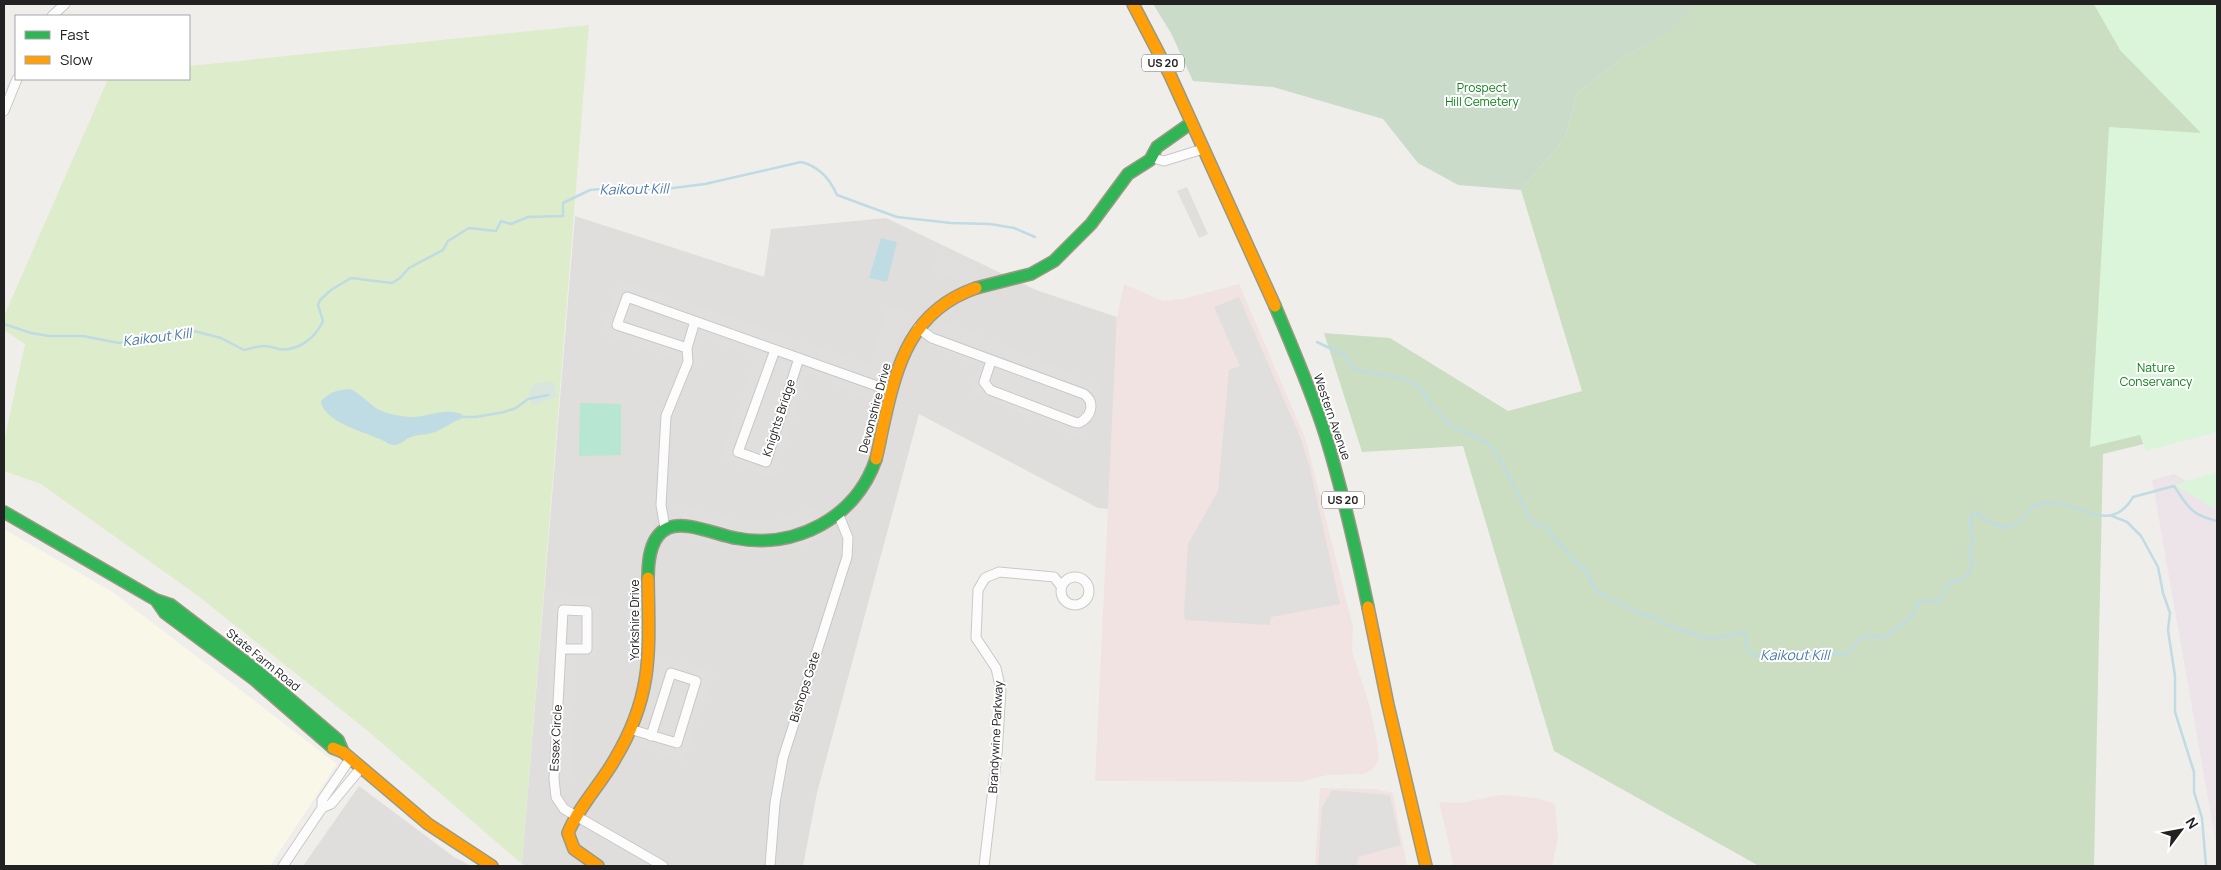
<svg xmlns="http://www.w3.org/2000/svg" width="2221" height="870" font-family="Manrope,sans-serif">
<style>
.residential{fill:#dfdedc}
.commercial{fill:#f1e3e1}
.industrial{fill:#ede4e9}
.education{fill:#f8f7e8}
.grass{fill:#ddeccb}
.forest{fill:#cbdec1}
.wetland{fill:#d9e6de}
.cemetery{fill:#cadbca}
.park{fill:#daf5da}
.pitch{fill:#b7e6d2}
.parking{fill:#e0dfde}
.water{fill:#bfdbe3}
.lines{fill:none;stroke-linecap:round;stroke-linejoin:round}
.stream{stroke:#bfdbe3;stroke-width:2.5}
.street-casing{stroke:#c9c8c7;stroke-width:11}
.fast-casing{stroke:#999a82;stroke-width:14}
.slow-casing{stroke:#999a82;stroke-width:14}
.street{stroke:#fdfcfc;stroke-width:9}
.fast{stroke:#30b455;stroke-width:11}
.slow{stroke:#ff9f0a;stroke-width:11}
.labels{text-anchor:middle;stroke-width:4;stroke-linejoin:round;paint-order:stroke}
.shield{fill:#fff;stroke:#646464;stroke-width:1}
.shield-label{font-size:11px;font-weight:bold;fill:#222}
.park-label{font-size:12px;fill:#0c8416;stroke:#fff}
.street-label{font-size:12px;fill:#222;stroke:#fff}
.water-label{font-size:14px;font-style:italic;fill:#4a7aab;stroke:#fff}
</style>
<rect width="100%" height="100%" fill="#f0eeeb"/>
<path class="residential" d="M575,216L764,277L771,229L886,218L1036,290L1117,317L1109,509L1098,508L919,414L817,793L803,866H527L522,864Z
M359,786L454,857L471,866H303Z"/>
<path class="commercial" d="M1124,284L1163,301L1182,299L1239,284L1306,440L1353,627L1352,651L1370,707L1377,741L1379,758L1374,768L1364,774L1327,775L1301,782L1095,781L1117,317Z
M1320,788L1375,789L1393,793L1407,866H1315Z
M1501,795L1537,798L1555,804L1558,838L1552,866H1454L1439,802L1460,803Z"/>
<path class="industrial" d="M2174,474L2217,499V850L2152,480Z"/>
<path class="education" d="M4,529L111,591L337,764L270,866H4Z"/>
<path class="grass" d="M589,25L522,864L368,731L197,595L41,484L4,471V442L25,344L4,330V316L108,79H189V66Z"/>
<path class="forest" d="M1695,4H2094L2120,49L2217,4V426L2103,454L2094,866H1759L1554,751L1463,446L1362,452L1324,333L1390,338L1508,411L1582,391L1521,190L1565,138L1577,93L1623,58L1673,28Z"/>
<path class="wetland" d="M553,381L557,397L532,406L529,395L533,384Z"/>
<path class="cemetery" d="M1153,4H1695L1674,28L1623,58L1577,93L1565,138L1521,190L1458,185L1418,163L1383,119L1273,87L1193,81L1171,33Z"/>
<path class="park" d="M2094,4H2217V432L2146,451L2140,435L2090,447L2109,127L2201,133L2120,50Z
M2217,472V510L2174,485Z"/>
<path class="pitch" d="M580,403L621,404V455L579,456Z"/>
<path class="parking" d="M1187,187L1208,234L1199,238L1177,191Z
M938,254L976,265L972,275L961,280L932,271Z
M620,280L882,368L871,400L808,373L773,479L721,456L756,357L705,339L696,365L601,333Z
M1239,297L1301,439L1310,468L1340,604L1271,617L1270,625L1185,620L1184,613L1188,544L1218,491L1229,370L1240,366L1214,307Z
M888,306L907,312L890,364L872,358Z
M937,318L1103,387L1081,439L969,392L979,367L926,345Z
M678,504L742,521H774L813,507L823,538L792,549L749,552L711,543L686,536Z
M554,593L599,595L597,656L576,655L573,778H545Z
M664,656L714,673L684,762L634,744Z
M1332,790L1390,795L1401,845L1358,857L1357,866H1318L1322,808Z"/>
<path class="water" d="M881,238L897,242L887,282L869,278Z
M350,389C359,393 364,399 372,405C380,413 398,416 409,417C426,418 446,406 463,415L461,419C452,422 446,427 437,431C429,435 419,434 411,437C404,439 402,445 394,445C389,445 385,441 380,439C363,432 323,421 321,401C330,392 337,390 350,389Z"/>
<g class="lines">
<path class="stream" d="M4,324L31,333L49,336H83L119,343L179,332L194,331L221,338L244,350C250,349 257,346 264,346C269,346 274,348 279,349C298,352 316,337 323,321L318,305L320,300L331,290L351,278L392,283L400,278L409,268L443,250L448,241L469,228L496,231L501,221L511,224L528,217L563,216V203L590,190L634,186L657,190L705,184L801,162C818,166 830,179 837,195L897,217L951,223L990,224L1014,228L1035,237
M1317,342L1344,355L1352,367L1361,371L1401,378L1421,388L1430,403L1451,426L1481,439L1495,450L1522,501L1529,518L1533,523L1546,527L1576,563L1588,573L1592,584L1599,593L1636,612L1656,618L1667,625L1699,636L1713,639L1744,632L1748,652L1756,656L1789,654L1796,657L1832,653L1842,655L1850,651L1861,638L1871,635L1885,638L1912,616L1918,603L1925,600L1938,602L1950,582C1962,581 1967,576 1973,565L1969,549L1974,542C1969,532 1970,525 1972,515L1977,513L1983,518L2004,528C2009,526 2015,525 2019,522C2025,518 2028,509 2035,506C2070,490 2107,542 2133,497L2174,486C2188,507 2191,515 2217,521
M460,417H476L504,412L516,408L528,399L548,395
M2112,516L2127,522L2141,536L2158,567L2163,593L2170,613L2168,630L2175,676V712L2194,772V792L2202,818L2206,866"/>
<g class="street-casing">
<path id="street" d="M52,16L65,4
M4,111L17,79
M1153,158L1164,161L1203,149
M695,321L687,348L617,325L627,297L891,391
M918,328L932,338L1084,394C1096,403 1091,417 1079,423L1074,422L990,390L984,382L991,361
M775,350L738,452L766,462L799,358
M665,528L661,505L666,416L688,362L687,348
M1061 591a14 14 0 1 1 28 0a14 14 0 1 1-28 0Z
M561,649H587V611L563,610L554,779L556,797L564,809L663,866
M633,730L677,743L696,681L671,673L651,736
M322,808V800L350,759
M283,866L322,808L331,804L361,768
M770,866L775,803L783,758L847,557L848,538L838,513
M984,866L997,754L1001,690L996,668L976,638L978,590L985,578L999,572L1054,577L1061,586"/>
</g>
<g class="fast-casing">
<path id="fast" d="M976,288L1031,274L1054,261L1091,224L1128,174L1150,160L1157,147L1191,123
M1275,306C1293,349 1312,392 1326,437C1343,493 1356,550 1368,607
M4,512L156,600L171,605L256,670L338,740L343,752
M648,578C648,560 650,536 668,528C685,520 717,535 735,538C795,550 856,518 876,459
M156,600L165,613L255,680L333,748"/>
</g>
<g class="slow-casing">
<path id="slow" d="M1133,4L1170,75L1275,306
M876,459C879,447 881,435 884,422C897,363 912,310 976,288
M1368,607L1388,705L1426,866
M333,748L343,752L428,824L492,866
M598,866L574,849L568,833C579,806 601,784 615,759C654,694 649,650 648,578"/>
</g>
<use href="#street" class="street"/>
<use href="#fast" class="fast"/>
<use href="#slow" class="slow"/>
</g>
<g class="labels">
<g class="shield">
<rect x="1142" y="54.5" width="42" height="17" rx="4"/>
<rect x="1322" y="491.5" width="42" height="17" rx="4"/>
</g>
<g class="shield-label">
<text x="1163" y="67">US 20</text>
<text x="1343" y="504">US 20</text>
</g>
<g class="park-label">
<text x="1482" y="92">Prospect<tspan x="1482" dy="14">Hill Cemetery</tspan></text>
<text x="2156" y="372">Nature<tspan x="2156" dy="14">Conservancy</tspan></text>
</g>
<g class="street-label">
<text transform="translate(875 408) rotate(-75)" y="4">Devonshire Drive</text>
<text transform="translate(1332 417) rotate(71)" y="4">Western Avenue</text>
<text transform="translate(779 418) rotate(-72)" y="4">Knights Bridge</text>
<text transform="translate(635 620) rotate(-90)" y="4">Yorkshire Drive</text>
<text transform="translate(263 660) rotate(39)" y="4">State Farm Road</text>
<text transform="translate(805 687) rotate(-72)" y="4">Bishops Gate</text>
<text transform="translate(996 737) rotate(-87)" y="4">Brandywine Parkway</text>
<text transform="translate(556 738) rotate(-87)" y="4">Essex Circle</text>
</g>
<g class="water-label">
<text transform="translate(634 189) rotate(-1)" y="5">Kaikout Kill</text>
<text transform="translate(157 337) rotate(-7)" y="5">Kaikout Kill</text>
<text x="1795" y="660">Kaikout Kill</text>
</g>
</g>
<rect width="2221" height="870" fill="none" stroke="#222222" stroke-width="10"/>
<rect x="15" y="15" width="175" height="65" fill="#ffffff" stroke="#a7a7a7"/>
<rect x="25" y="31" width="25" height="8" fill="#30b455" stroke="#a7a7a7"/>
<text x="60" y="40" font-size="15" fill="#222222">Fast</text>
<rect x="25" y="56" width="25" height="8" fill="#ff9f0a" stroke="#a7a7a7"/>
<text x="60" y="65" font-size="15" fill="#222222">Slow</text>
<g transform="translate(2181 830) rotate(58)" stroke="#ffffff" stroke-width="4" paint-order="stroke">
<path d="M0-4L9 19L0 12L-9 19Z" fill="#222222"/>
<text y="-8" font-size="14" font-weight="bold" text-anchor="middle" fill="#222222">N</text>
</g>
</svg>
